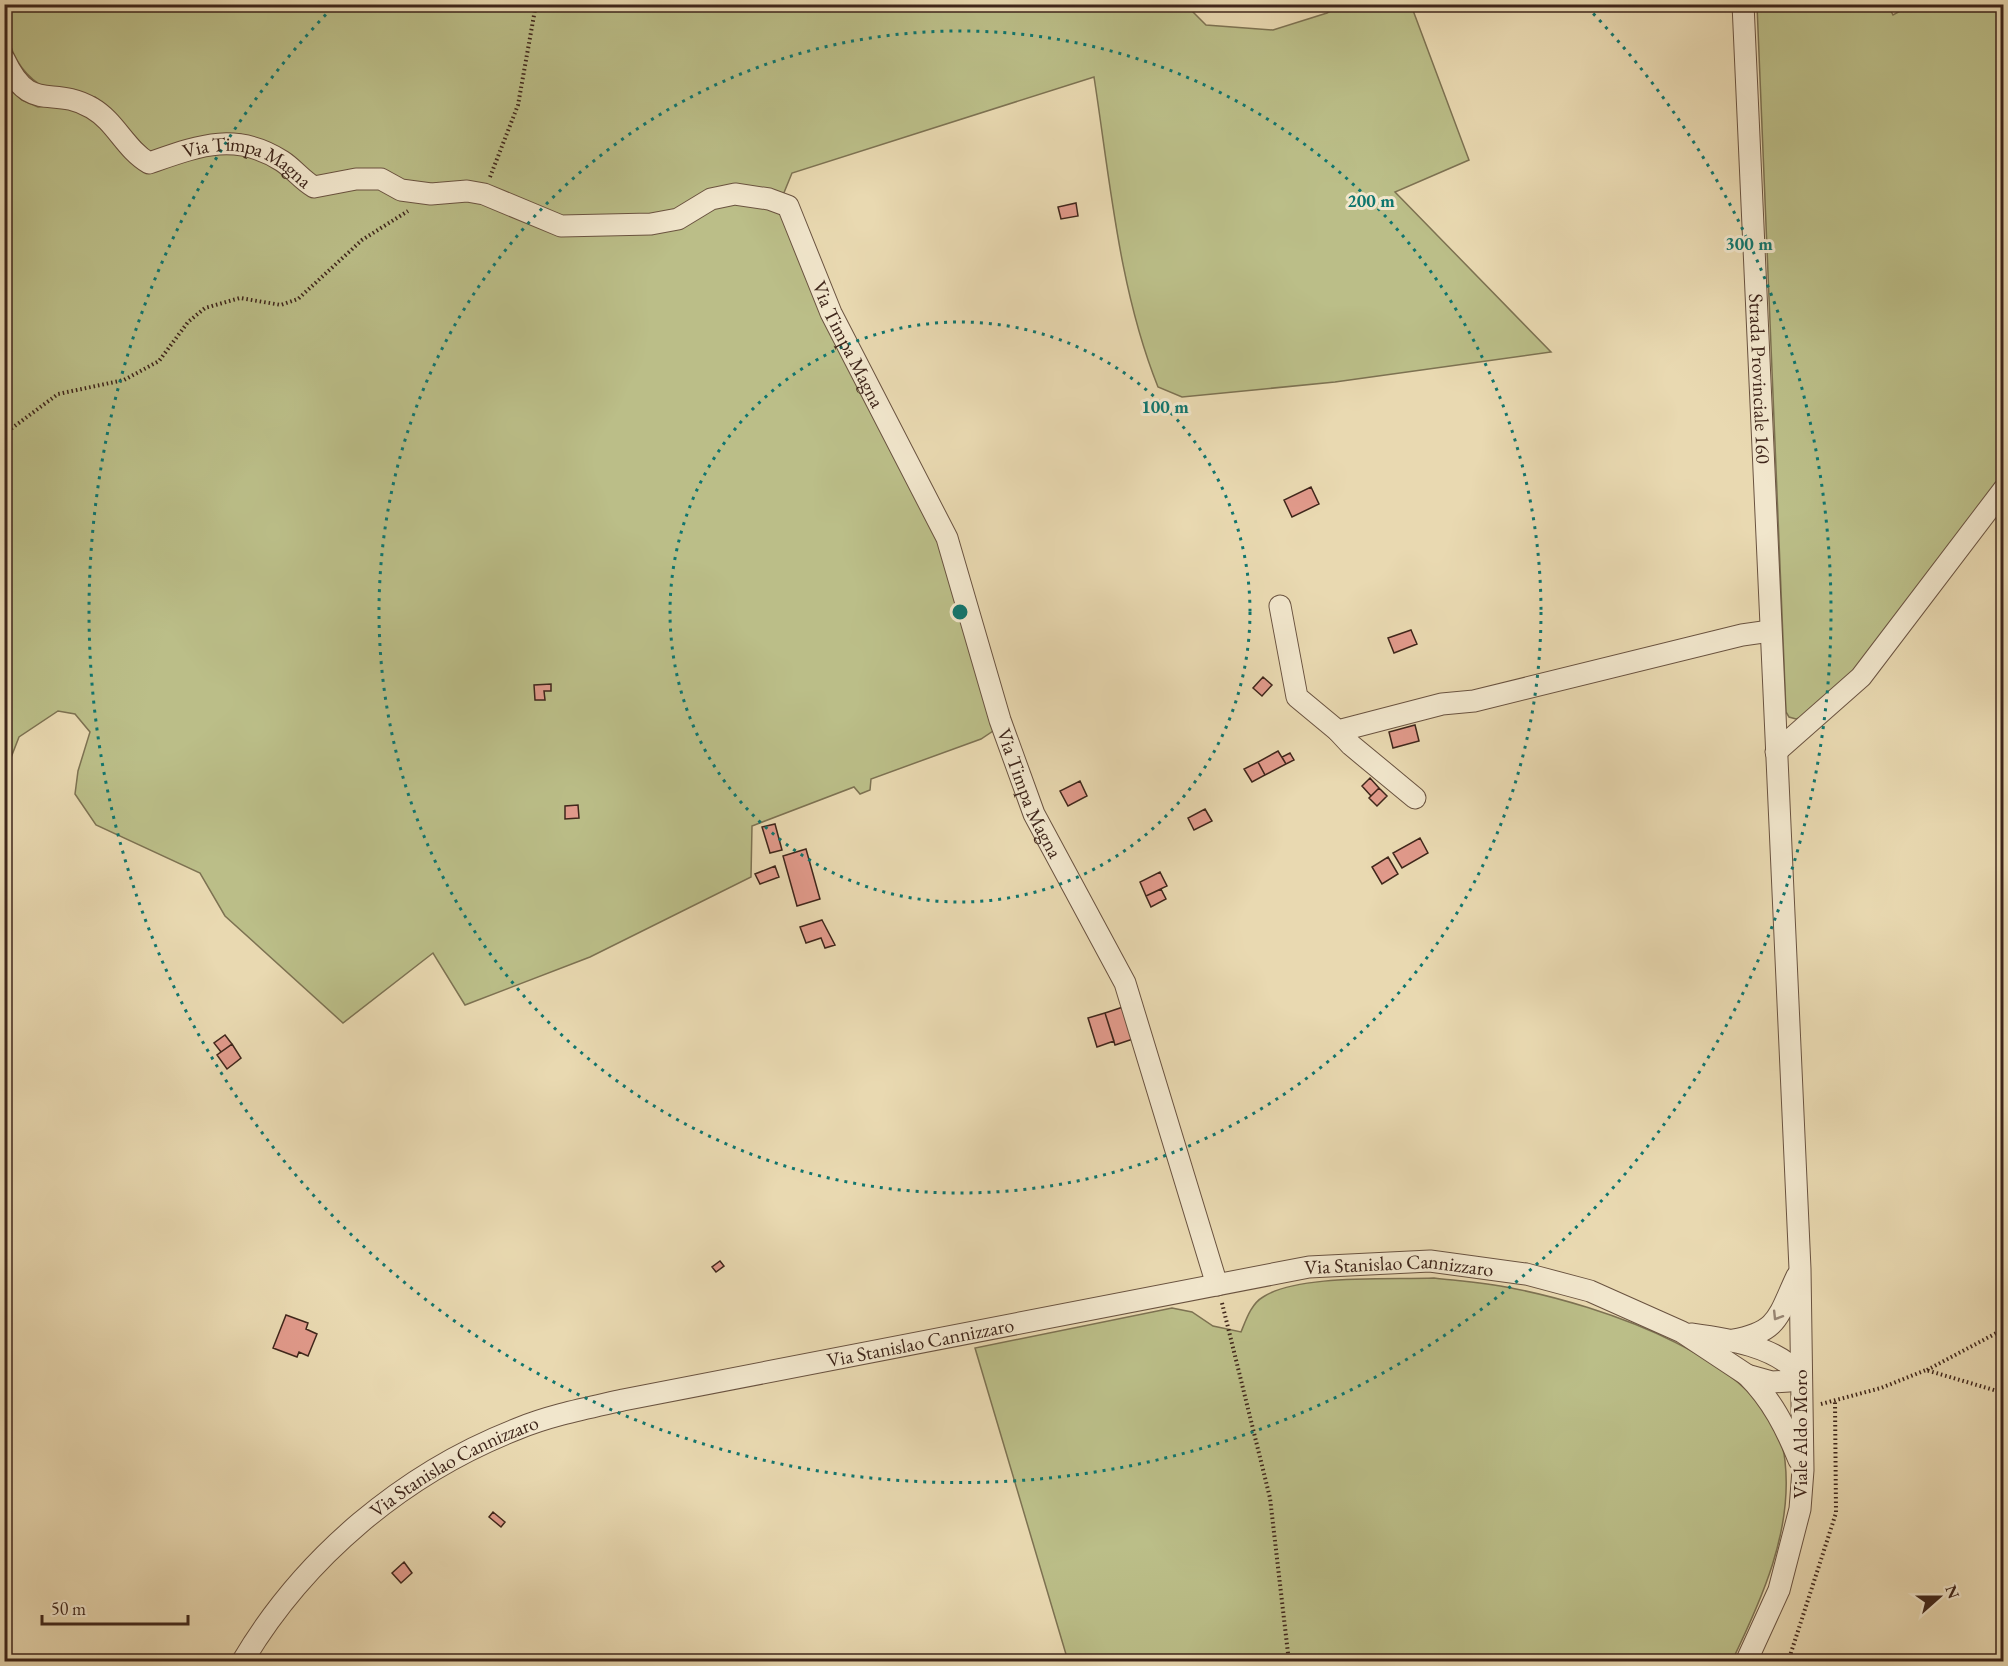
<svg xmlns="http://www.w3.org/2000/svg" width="2008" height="1666" font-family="'EB Garamond',serif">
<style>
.green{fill:#bbbe88;stroke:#7d7252;stroke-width:1.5}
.building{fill:#e19a8b;stroke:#3f261b;stroke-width:1.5}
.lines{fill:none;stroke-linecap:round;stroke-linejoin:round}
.minor-casing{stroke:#6a5340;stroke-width:23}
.path{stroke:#3f261b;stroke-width:4;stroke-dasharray:1.5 3;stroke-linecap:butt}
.minor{stroke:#f1e6cc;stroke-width:21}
.oneway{stroke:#988674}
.ring{fill:none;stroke:#0f766e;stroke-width:3;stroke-dasharray:3 6}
.labels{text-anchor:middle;stroke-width:6;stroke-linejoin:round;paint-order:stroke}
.street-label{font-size:20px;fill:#3f261b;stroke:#f1e6cc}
.centre{fill:#0f766e;stroke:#f1e6cc;stroke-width:3}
.ring-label{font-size:18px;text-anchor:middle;font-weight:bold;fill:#0f766e;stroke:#f1e6cc;stroke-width:6;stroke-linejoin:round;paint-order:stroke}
</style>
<rect width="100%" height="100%" fill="#e9d9b1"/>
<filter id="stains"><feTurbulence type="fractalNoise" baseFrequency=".00333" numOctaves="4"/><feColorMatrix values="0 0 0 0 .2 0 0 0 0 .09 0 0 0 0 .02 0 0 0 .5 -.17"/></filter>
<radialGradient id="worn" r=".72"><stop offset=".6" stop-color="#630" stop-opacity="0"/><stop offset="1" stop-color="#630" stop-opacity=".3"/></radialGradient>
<path class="green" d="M1185,4L1206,25L1273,30L1327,13L1341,5H1411L1469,160L1395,192L1551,352L1335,382L1182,397L1158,387C1119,290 1110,180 1094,77L792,173L783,195L662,215L562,219L495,192L319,180L261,141L240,134L152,155L112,111L95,97C34,100 5,63 4,5Z
M1757,5H1888L1893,15L1911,5H2003V478L1847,683L1806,716L1796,719L1789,717L1786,712Z
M5,85L22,100L38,107L57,106L88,113L128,156L224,147L250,150L312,193L358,185L483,200L562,231L735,199L786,213L942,540L996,729L981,739L871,779L870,790L860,794L854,787L752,826L751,877L590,957L465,1005L433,953L343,1023L225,916L200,873L96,825L75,794L78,771L90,732L75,714L58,711L19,737L5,773Z
M1434,1278C1460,1281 1486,1283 1511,1288C1595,1304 1775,1360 1785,1461C1793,1531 1761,1601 1732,1661H1068L975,1348L1172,1308L1192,1312L1213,1326L1241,1332C1246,1320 1251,1304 1263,1297C1298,1274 1391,1280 1434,1278Z"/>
<path class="building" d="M1076,203L1078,216L1061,219L1058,207Z
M1311,487L1319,504L1292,517L1284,500Z
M1411,630L1417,644L1394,653L1388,638Z
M1263,677L1272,685L1262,696L1253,688Z
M551,684V691H544L545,700H535L534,685Z
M1415,725L1419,741L1393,748L1389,732Z
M1278,751L1286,764L1265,775L1258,762Z
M1290,753L1294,760L1286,764L1282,757Z
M1258,762L1265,775L1252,782L1244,769Z
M1370,778L1379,788L1371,796L1362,786Z
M1080,781L1087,796L1068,806L1060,791Z
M1379,788L1387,796L1377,806L1369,798Z
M578,805L579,818L565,819V806Z
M1205,809L1212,821L1194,830L1188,818Z
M775,824L782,850L770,853L762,827Z
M1420,838L1428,853L1402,868L1393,853Z
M806,849L820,899L797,906L783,856Z
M1388,857L1398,874L1382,884L1372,867Z
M775,866L779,877L760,884L755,874Z
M1160,872L1167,886L1146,896L1140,882Z
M1161,889L1166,899L1151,907L1146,896Z
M822,920L835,945L825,948L821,938L806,943L800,927Z
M1123,1007L1133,1039L1115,1045L1105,1013Z
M1105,1013L1114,1041L1097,1047L1088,1018Z
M225,1035L232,1044L221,1052L214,1043Z
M232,1044L241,1058L227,1069L217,1055Z
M720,1261L724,1266L716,1272L712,1267Z
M286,1315L308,1323L306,1329L317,1334L308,1356L299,1352L297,1357L273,1348Z
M493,1512L505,1522L501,1527L489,1517Z
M404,1562L412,1573L401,1583L392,1573Z"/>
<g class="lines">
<g class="minor-casing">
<g id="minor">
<path id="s1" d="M1743,4L1800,1269L1803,1470L1800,1509L1779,1590L1746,1662"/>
<path id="s2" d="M4,59C31,116 51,84 92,108C116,122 125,149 149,163C198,146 235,131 282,161C293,168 302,180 314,187L356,179H381L401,190L431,194L467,191L484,194L561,226L651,224L678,219L711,199L735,194L769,199L788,206L831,313L947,538L1000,720L1034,814L1125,983L1217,1285"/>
<path d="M1280,606L1297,697L1338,731L1442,704L1474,701L1742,635L1770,631"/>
<path d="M1338,731L1351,745L1415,798"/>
<path d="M1776,752L1861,677L2004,489"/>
<path d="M1691,1334C1727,1339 1777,1346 1801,1376"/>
<path d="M1733,1340C1779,1332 1778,1316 1797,1276"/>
<path d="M1747,1375C1772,1400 1786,1428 1799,1460"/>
<path id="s3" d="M242,1662C304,1557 404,1473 517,1429C551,1415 588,1408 623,1400L1309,1267L1430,1261L1526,1274L1590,1291L1682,1332L1747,1375L1772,1382L1789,1381L1801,1376"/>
</g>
</g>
<path class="path" d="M490,177L518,105L536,4
M4,434L58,394L124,380L159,361L188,322L205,308L240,298L281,305L298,299L362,240L408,211
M1222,1303L1270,1498L1289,1662
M1927,1370L2004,1329
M1821,1404L1881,1388L1926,1370L2004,1393
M1788,1662L1836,1513L1835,1401"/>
<use href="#minor" class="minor"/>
</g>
<defs><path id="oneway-chevron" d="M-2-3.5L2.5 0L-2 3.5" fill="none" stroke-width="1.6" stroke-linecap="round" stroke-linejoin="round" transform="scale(1.5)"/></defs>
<use class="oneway" href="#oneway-chevron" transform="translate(1777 1316) rotate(122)"/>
<g class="ring">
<circle cx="960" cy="612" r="290"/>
<circle cx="960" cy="612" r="581"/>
<path d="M1587 7A871 871 0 1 1 333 7"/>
</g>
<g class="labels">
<g class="street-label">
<text dy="7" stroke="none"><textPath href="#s2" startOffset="292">Via Timpa Magna</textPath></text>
<text dy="7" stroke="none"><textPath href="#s2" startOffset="1011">Via Timpa Magna</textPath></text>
<text dy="7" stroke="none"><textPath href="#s1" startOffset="375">Strada Provinciale 160</textPath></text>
<text dy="7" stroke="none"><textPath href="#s2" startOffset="1497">Via Timpa Magna</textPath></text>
<text dy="7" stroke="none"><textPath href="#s3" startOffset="1266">Via Stanislao Cannizzaro</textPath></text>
<text dy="7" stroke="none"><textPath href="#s3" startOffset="780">Via Stanislao Cannizzaro</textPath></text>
<text transform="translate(1800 1434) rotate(-90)" y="7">Viale Aldo Moro</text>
<text dy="7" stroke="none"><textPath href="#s3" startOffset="294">Via Stanislao Cannizzaro</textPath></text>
</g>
</g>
<circle cx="960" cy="612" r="9" class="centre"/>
<g class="ring-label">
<text x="1371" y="207">200 m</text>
<text x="1749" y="250">300 m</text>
<text x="1165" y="413">100 m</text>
</g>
<rect width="2008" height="1666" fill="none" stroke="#e9d9b1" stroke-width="24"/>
<rect x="6" y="6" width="1996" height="1654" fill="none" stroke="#3f261b" stroke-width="3"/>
<rect x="12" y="12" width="1984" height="1642" fill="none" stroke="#3f261b" stroke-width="1.5"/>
<g transform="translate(1939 1597) rotate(69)" stroke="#f1e6cc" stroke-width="4.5" paint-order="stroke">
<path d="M0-4.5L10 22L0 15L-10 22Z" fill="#3f261b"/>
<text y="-9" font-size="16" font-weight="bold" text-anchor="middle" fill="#3f261b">N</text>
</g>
<path d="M42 1615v9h146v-9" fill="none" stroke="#3f261b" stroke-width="3"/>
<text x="51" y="1615" font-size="18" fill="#3f261b" stroke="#f1e6cc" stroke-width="4.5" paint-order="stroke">50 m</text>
<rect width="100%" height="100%" filter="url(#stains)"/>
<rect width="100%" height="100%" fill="url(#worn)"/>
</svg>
